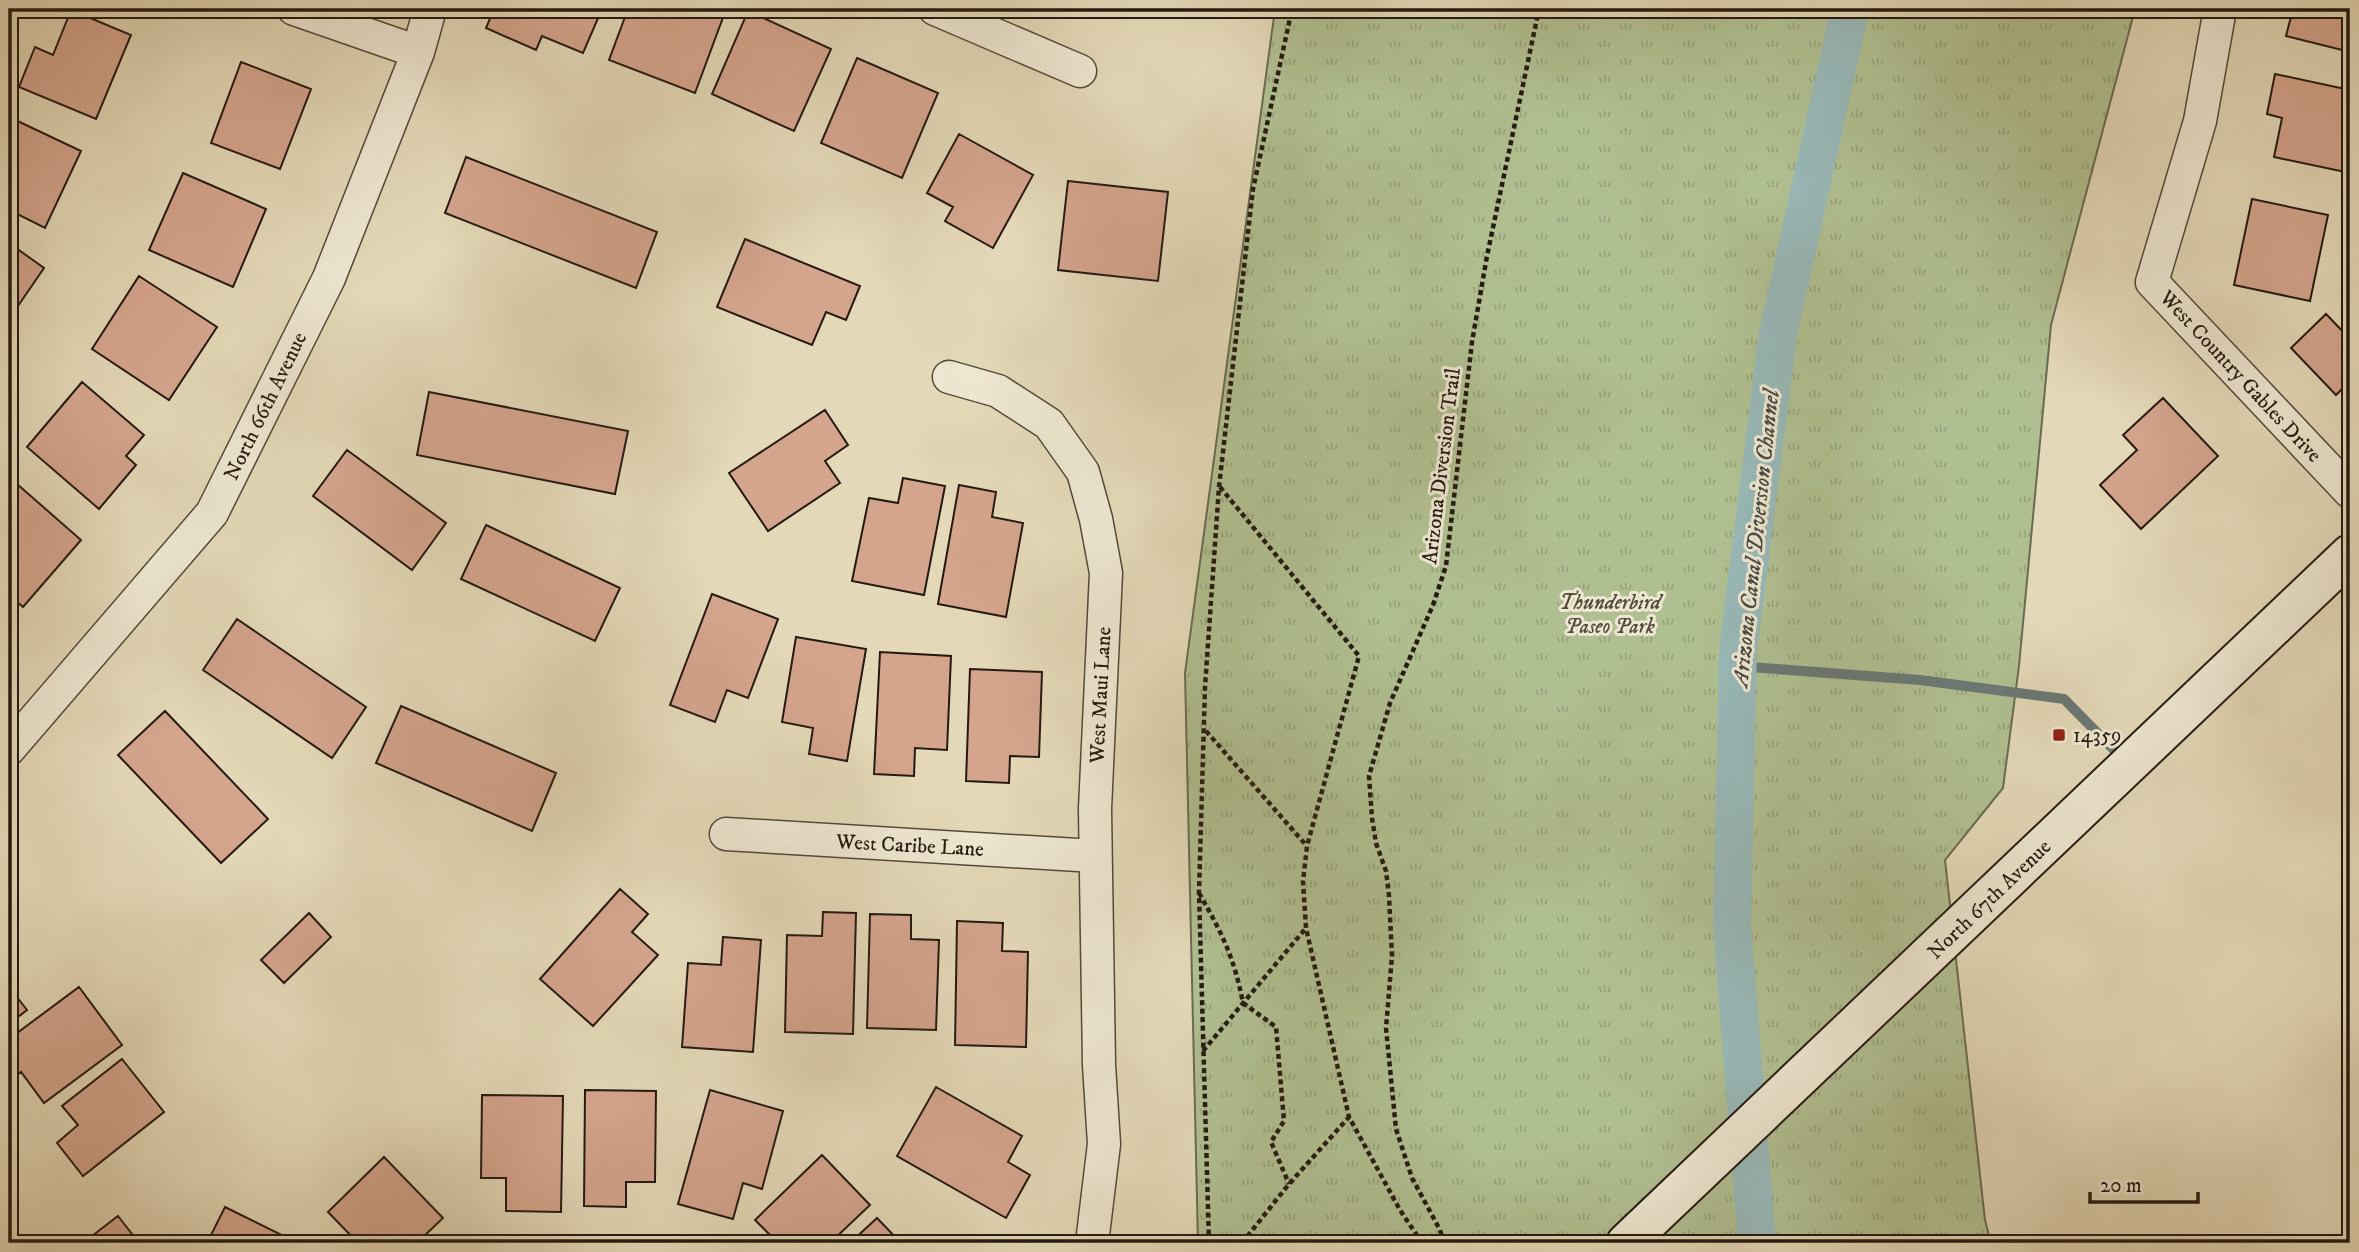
<svg xmlns="http://www.w3.org/2000/svg" width="2359" height="1252" font-family="'IM FELL DW Pica',serif">
	<style>
		.grass { fill: url(#grass-tufts); stroke: #6a6c51; stroke-width: 2 }
		.lines { fill: none; stroke-linecap: round; stroke-linejoin: round }
		.stream { stroke: #6a7975; stroke-width: 10 }
		.canal { stroke: #98b8b7; stroke-width: 38 }
		.building { fill: #d4a48d; stroke: #251a11; stroke-width: 2 }
		.minor-casing { stroke: #544a3a; stroke-width: 35 }
		.secondary-casing { stroke: #251a11; stroke-width: 42 }
		.path { stroke: #251a11; stroke-width: 4.5; stroke-dasharray: 5 3.5; stroke-linecap: butt }
		.minor { stroke: #ede6d0; stroke-width: 32 }
		.secondary { stroke: #ede6d0; stroke-width: 38 }
		.poi-dot { fill: #8f2418; stroke: #ede6d0; stroke-width: 2.5 }
		.labels { text-anchor: middle; stroke-width: 6; stroke-linejoin: round; paint-order: stroke }
		.street-label { font-size: 21px; fill: #251a11; stroke: #ede6d0 }
		.park-label { font-size: 21px; font-style: italic; fill: #4f4c37; stroke: #ede6d0 }
		.poi-label { font-size: 21px; fill: #251a11; stroke: #ede6d0; text-anchor: start }
		.water-label { font-size: 23px; font-style: italic; fill: #484943; stroke: #ede6d0 }
	</style>
	<defs>
		<pattern id="grass-tufts" width="24" height="20" patternUnits="userSpaceOnUse" patternTransform="scale(1.75)"><rect width="24" height="20" fill="#b0bf91"/><path d="M3 7l-1-3M5 7V3M7 7l1-3M15 17l-1-3M17 17v-4M19 17l1-3" fill="none" stroke="#97a47c"/></pattern>
	</defs>
	<rect width="100%" height="100%" fill="#e3d8b7"/>
	<filter id="stains"><feTurbulence type="fractalNoise" baseFrequency=".00286" numOctaves="4"/><feColorMatrix values="0 0 0 0 .2 0 0 0 0 .09 0 0 0 0 .02 0 0 0 .5 -.17"/></filter>
	<radialGradient id="worn" r=".72"><stop offset=".6" stop-color="#630" stop-opacity="0"/><stop offset="1" stop-color="#630" stop-opacity=".3"/></radialGradient>
	<path class="grass" d="M1275 9H2135L2051 325 2019 666 2003 788 1945 860 1985 1220 1991 1243H1198L1185 673Z"/>
	<g class="lines">
		<path class="stream" d="M1737 666 1920 680 2064 699 2124 760"/>
		<path class="canal" d="M1757 1243 1732 926 1738 651 1778 334 1850 9"/>
	</g>
	<path class="building" d="M494 9H602L583 53 542 36 536 50 486 28Z
		M628 9H716L725 12 695 93 609 60Z
		M2293 9H2350V52L2286 36Z
		M71 10 131 35 96 119 19 87 35 47 53 55Z
		M748 11 831 49 794 131 712 94Z
		M857 58 938 93 902 178 821 143Z
		M241 62 311 89 280 169 211 143Z
		M2275 74 2350 90V173L2274 157 2282 118 2267 114Z
		M9 117 81 151 45 228 9 210Z
		M959 134 1033 175 993 248 945 221 953 207 927 193Z
		M466 157 657 232 636 288 445 213Z
		M183 173 266 209 233 287 149 250Z
		M1068 181 1168 192 1158 281 1058 270Z
		M2252 199 2328 215 2310 301 2234 285Z
		M745 239 860 286 846 320 826 312 812 345 717 307Z
		M9 243 44 268 9 319Z
		M139 276 217 327 169 400 92 349Z
		M2326 314 2350 339V381L2336 395 2291 348Z
		M82 382 144 435 126 456 136 465 99 509 27 447Z
		M429 392 628 431 615 494 417 455Z
		M2163 398 2218 456 2141 529 2100 485 2137 450 2123 435Z
		M825 410 848 445 825 461 840 483 768 531 729 473Z
		M347 450 446 523 412 570 313 496Z
		M9 477 81 540 23 607 9 595Z
		M903 478 945 486 924 595 852 581 869 498 898 503Z
		M959 485 996 492 992 517 1023 523 1006 617 938 604Z
		M486 525 620 588 595 641 461 579Z
		M712 594 778 619 748 698 727 690 715 722 670 705Z
		M237 619 366 707 332 758 203 670Z
		M796 637 866 649 847 761 809 754 813 728 782 722Z
		M880 652 951 656 947 750 915 748 914 776 874 774Z
		M970 669 1042 672 1039 757 1010 756 1009 783 966 781Z
		M401 706 556 773 532 831 376 763Z
		M165 711 268 819 221 863 118 755Z
		M620 889 648 914 632 932 658 955 593 1026 540 979Z
		M823 912 856 913 853 1034 785 1032 787 935 822 936Z
		M309 913 331 937 284 983 261 960Z
		M870 914 911 915V939L939 940 936 1030 867 1028Z
		M957 921 1003 923 1002 951 1028 952 1026 1047 955 1045Z
		M723 937 761 940 753 1052 682 1047 688 963 721 965Z
		M9 987 27 1010 9 1024Z
		M79 987 122 1045 44 1103 21 1072 9 1081V1039Z
		M122 1059 164 1112 83 1176 57 1143 78 1125 62 1106Z
		M936 1087 1022 1136 1008 1162 1030 1175 1006 1218 897 1156Z
		M585 1090 656 1091 655 1182H626V1207L584 1206Z
		M710 1090 783 1111 762 1189 743 1183 733 1219 678 1204Z
		M482 1095 563 1096 561 1212 506 1211V1178H481Z
		M822 1155 870 1205 830 1243H774L776 1241 755 1220Z
		M384 1157 443 1218 421 1239 425 1243H358L328 1212Z
		M225 1207 290 1239 287 1243H207Z
		M118 1216 139 1243H83Z
		M877 1218 901 1243H850Z"/>
	<g class="lines">
		<g class="minor-casing">
			<path id="minor" d="M294 9 418 52
				M935 9 1080 71
				M2220 9 2200 121 2152 282 2350 492
				M949 377 998 391 1049 424 1083 472 1096 519 1106 573 1095 809 1099 1065 1104 1144 1092 1243
				M9 749 212 513 329 278 418 52 430 9
				M726 834 1095 856"/>
		</g>
		<g class="secondary-casing">
			<path id="secondary" d="M1626 1243 2350 554"/>
		</g>
		<path class="path" d="M1220 487 1359 656 1307 846 1303 882 1306 928 1349 1117 1400 1210 1422 1243
			M1206 731 1306 845
			M1199 893C1222 933 1234 957 1243 1003L1276 1027 1284 1121 1271 1142 1289 1184
			M1203 1051 1306 928
			M1209 1243 1199 893 1205 687 1219 487 1253 189 1292 9
			M1242 1243 1289 1184 1349 1117
			M1444 1243 1440 1230 1412 1178 1396 1129 1386 1028 1392 956 1389 896 1386 871 1376 843 1372 818 1369 776 1390 703 1433 605 1446 566 1472 342 1487 256 1539 9"/>
		<use href="#minor" class="minor"/>
		<use href="#secondary" class="secondary"/>
	</g>
	<rect class="poi-dot" x="2052" y="728" width="14" height="14" rx="3.5"/>
	<g class="labels">
		<g class="street-label">
			<text transform="translate(2241 376) rotate(47)" y="7">West Country Gables Drive</text>
			<text transform="translate(265 406) rotate(-64)" y="7">North 66th Avenue</text>
			<text transform="translate(1441 466) rotate(-83)" y="7">Arizona Diversion Trail</text>
			<text transform="translate(1100 695) rotate(-87)" y="7">West Maui Lane</text>
			<text transform="translate(910 845) rotate(3)" y="7">West Caribe Lane</text>
			<text transform="translate(1989 899) rotate(-44)" y="7">North 67th Avenue</text>
		</g>
		<g class="park-label">
			<text x="1610" y="609">Thunderbird<tspan x="1610" dy="24">Paseo Park</tspan></text>
		</g>
		<g class="poi-label">
			<text x="2073" y="742">14359</text>
		</g>
		<g class="water-label">
			<text transform="translate(1755 538) rotate(-84)" y="8">Arizona Canal Diversion Channel</text>
		</g>
	</g>
	<rect width="2359" height="1252" fill="none" stroke="#e3d8b7" stroke-width="35"/>
	<rect x="10" y="10" width="2338" height="1231" fill="none" stroke="#251a11" stroke-width="3.5"/>
	<rect x="18" y="18" width="2324" height="1217" fill="none" stroke="#251a11" stroke-width="2"/>
	<path d="M2090 1192v10h108v-10" fill="none" stroke="#251a11" stroke-width="3.5"/>
	<text x="2100" y="1192" font-size="21" fill="#251a11" stroke="#ede6d0" stroke-width="5" paint-order="stroke">20 m</text>
	<rect width="100%" height="100%" filter="url(#stains)"/>
	<rect width="100%" height="100%" fill="url(#worn)"/>
</svg>
